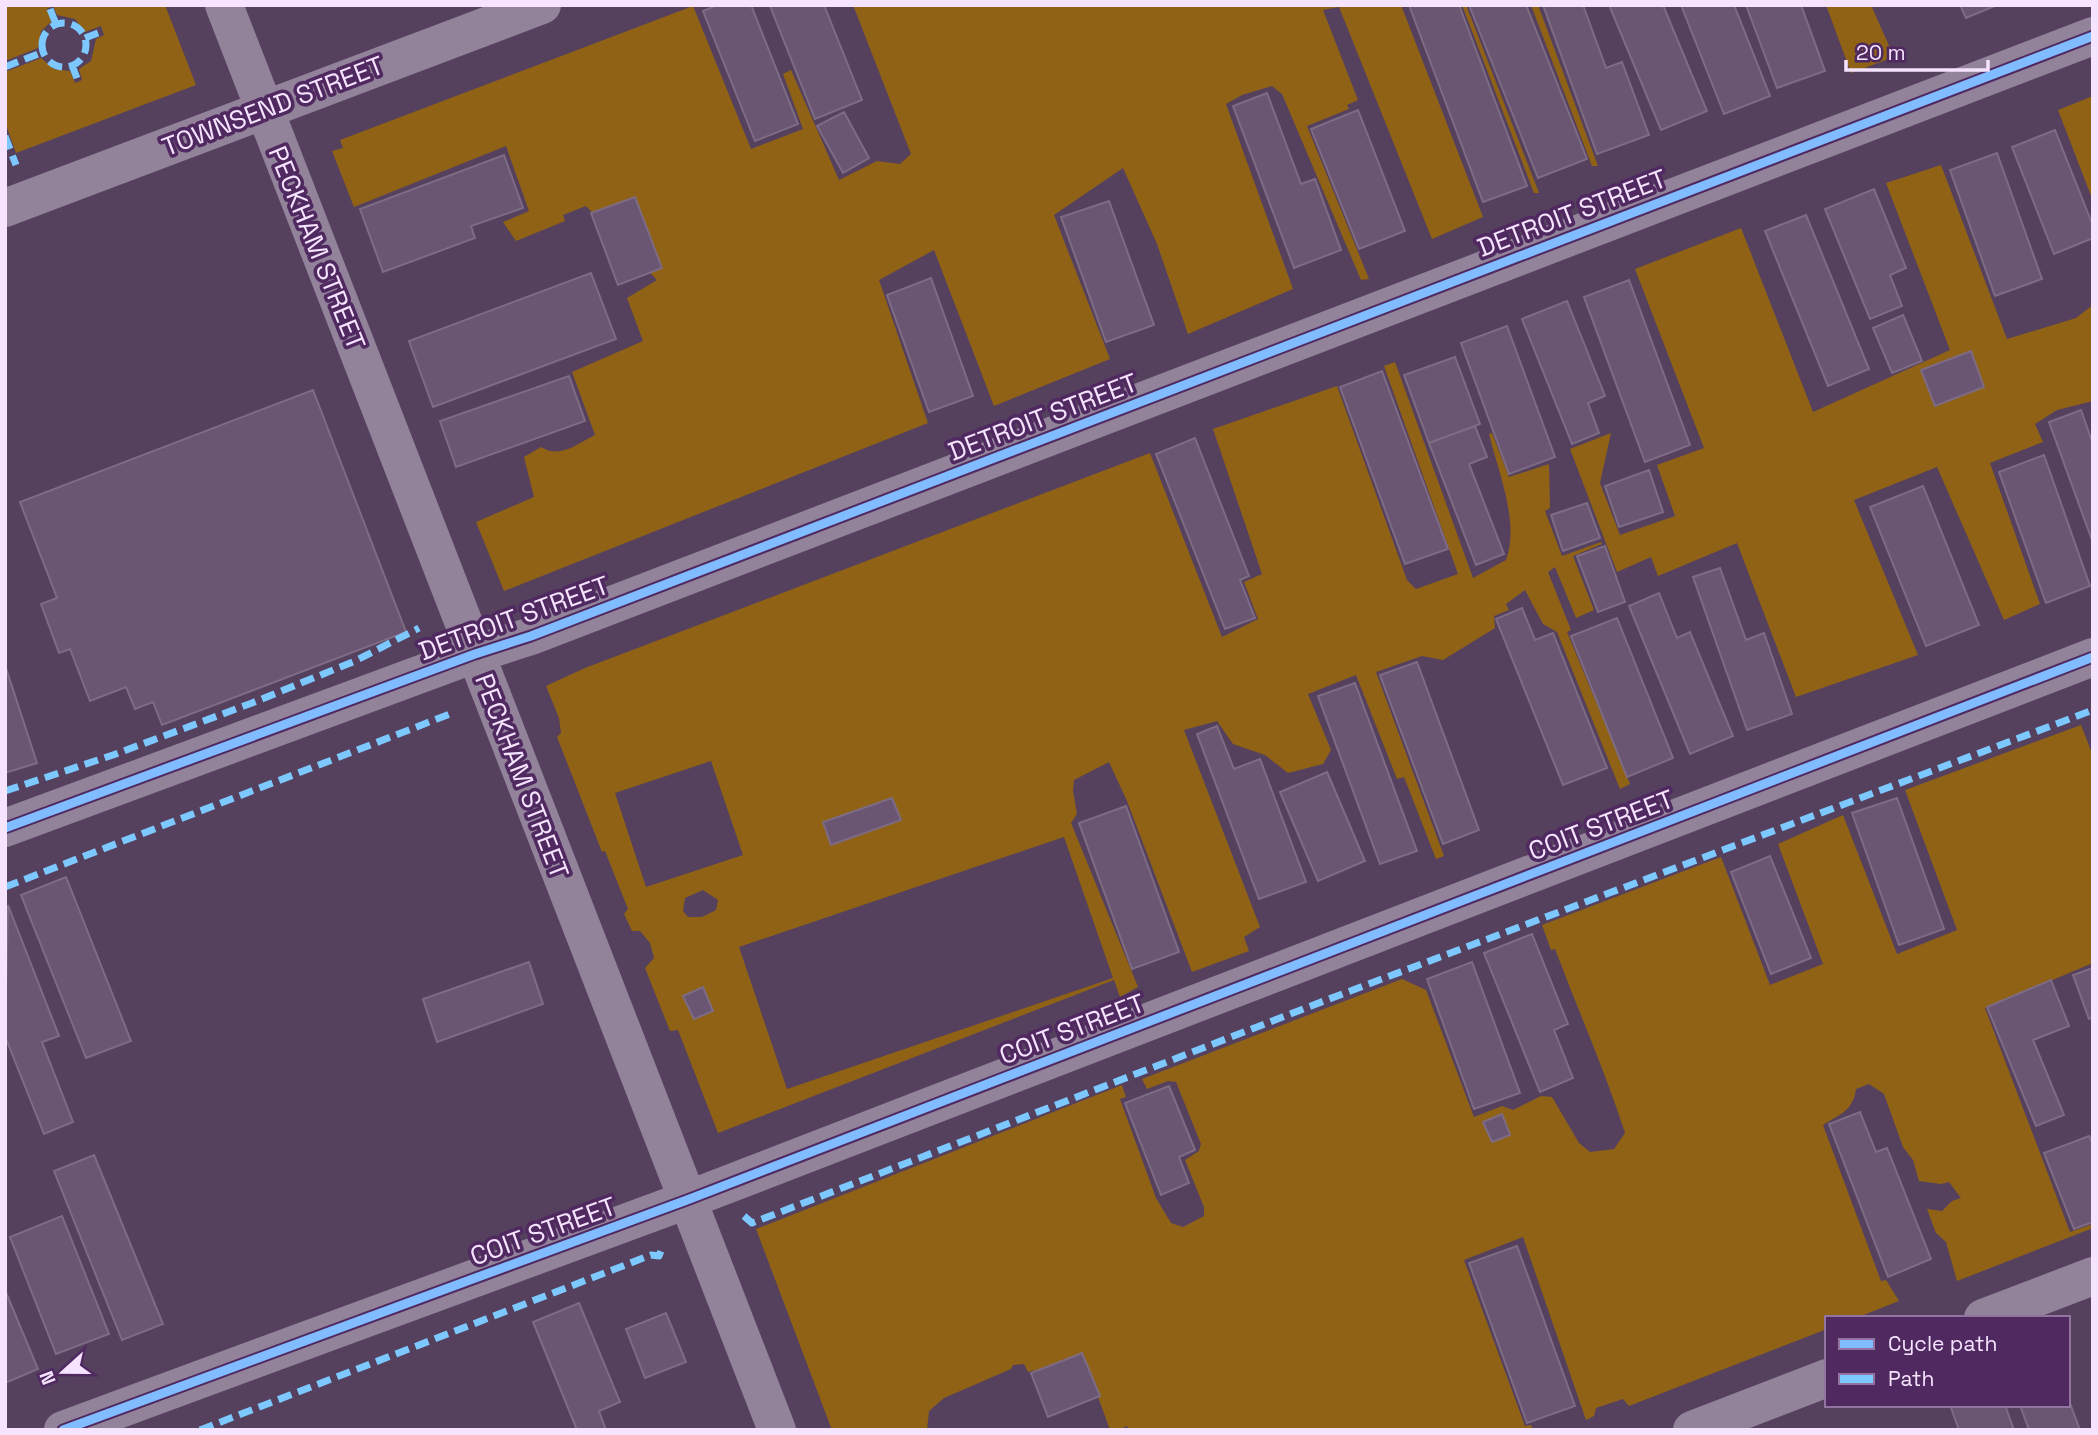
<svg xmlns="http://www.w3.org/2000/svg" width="2098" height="1435" font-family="'Space Grotesk',sans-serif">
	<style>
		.green { fill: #906216; fill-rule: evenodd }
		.building { fill: #6a5573; stroke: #7d6c84; stroke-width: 2 }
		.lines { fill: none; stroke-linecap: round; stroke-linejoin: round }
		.minor { stroke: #92829a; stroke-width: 38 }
		.quiet { stroke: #7dc8fe; stroke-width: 7; stroke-dasharray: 14 7; stroke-linecap: butt }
		.cycleway-casing { stroke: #4f2960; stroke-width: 13 }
		.cycleway { stroke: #80bcff; stroke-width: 9 }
		.labels { text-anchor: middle; stroke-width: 7; stroke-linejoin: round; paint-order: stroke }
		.street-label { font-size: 26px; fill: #f6e4ff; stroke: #4f2960 }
	</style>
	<rect width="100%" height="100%" fill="#55415e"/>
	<path class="green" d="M5 5H165L196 85 16 153 5 122V72L41 58 54 69 70 71 75 83 82 80 79 69 91 61 96 39 104 35 101 26 85 32 75 19 57 15 53 6 47 9 52 21 41 31 38 48 5 61Z
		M853 5H1401L1483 217 1432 239 1339 7 1323 10 1358 100 1347 105 1349 109 1307 126 1369 279 1361 280 1282 94 1272 86 1242 95 1226 104 1293 289 1188 334 1157 244 1123 168 1054 215 1110 359 994 406 934 250 879 280 928 423 504 591 476 522 534 497 524 457 541 447C560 459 577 444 595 435L572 372 643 341 627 298 657 280 586 206 563 215 565 221 516 241 503 222 529 211 506 146 354 207 332 151 343 148 340 140 693 6 751 149 803 129 783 74 791 70 839 180 877 161 900 164 911 154Z
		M1462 5H1466L1539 193H1534Z
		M1531 5H1538L1598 166H1592Z
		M1826 5H1871L1894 57 1851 73Z
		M2093 96V201L2058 110Z
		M1941 165 2007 339 2076 318 2093 305V401L2057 410 2035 424 2043 442 1990 463 2040 604 2004 620 1937 467 1854 500 1918 655 1796 697 1737 543 1658 576 1651 557 1617 572 1570 449 1611 433 1600 483 1620 535 1675 516 1657 465 1704 448 1635 269 1741 228 1813 412 1950 350 1886 183Z
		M1395 362 1473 578 1506 560C1520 523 1498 471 1489 434L1492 433 1509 477 1549 464 1550 508 1545 511 1562 556 1601 542 1602 544 1573 556 1594 610 1576 618 1555 567 1548 572 1571 630 1567 632 1630 784 1620 789 1557 632 1543 624 1525 590 1506 604 1509 610 1494 616 1495 628 1443 660 1422 656 1376 672 1444 856 1436 859 1404 777 1397 779 1356 675 1308 694 1331 750 1323 764 1288 773 1265 755 1233 744 1217 721 1184 730 1260 927 1244 937 1249 951 1192 972 1127 801 1109 762 1074 780 1073 791 1077 814 1071 823 1138 987 1120 997 1114 980 718 1133 678 1030 670 1031 645 968 654 958 650 943 640 931H632L624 914 628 909 605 851 602 852 557 737 561 733 559 718 546 686 585 668 1150 453 1222 637 1258 619 1244 582 1262 574 1213 429 1337 386 1407 580 1416 589 1458 574 1384 366ZM711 761 743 855 646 887 615 793ZM1064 837 1113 978 787 1089 739 947ZM703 890 718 900 716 910 702 917H688L683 911 685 898Z
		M2081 725 2093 756V963L1985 1008 2070 1232 2093 1224V1228L1957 1281 1946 1242 1936 1233 1927 1209 1942 1211 1952 1201 1961 1198 1949 1182 1941 1184 1919 1181 1913 1160 1903 1147 1884 1094 1869 1084 1856 1089C1853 1111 1840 1114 1823 1125L1881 1281 1886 1280 1899 1301 1856 1318H1827V1329L1629 1406 1623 1399 1596 1408 1594 1416 1586 1420 1523 1237 1464 1260 1525 1426 1531 1425 1533 1430H1132L1126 1426 1121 1430H1110L1084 1358 1028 1372 1024 1364 1013 1365 1011 1369 944 1398 929 1411 927 1430H832L756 1229 1122 1085 1126 1097 1120 1099 1156 1198 1171 1223 1183 1227 1204 1216V1207L1185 1160 1199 1151 1201 1144 1176 1082 1168 1081 1147 1089 1142 1079 1402 979 1426 990 1474 1117 1502 1106 1513 1110 1541 1096 1552 1097 1579 1143 1590 1152 1614 1149 1625 1133C1605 1071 1578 1010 1555 949L1551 950 1542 925 1721 857 1770 985 1823 964 1778 844 1843 815 1897 954 1957 930 1905 790Z"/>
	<path class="building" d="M717 5H751L798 124 755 141 703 11Z
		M824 5 862 100 815 119 770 6Z
		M1409 5H1459L1527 186 1483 202Z
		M1469 5H1526L1587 159 1538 178Z
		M1543 5H1583L1606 68 1622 62 1649 135 1597 154Z
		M1609 5H1663L1707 111 1661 130Z
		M1681 5H1734L1770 96 1724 114Z
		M1746 5H1801L1825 71 1777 88Z
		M1960 5H1997L1966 18Z
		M1267 93 1301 184 1315 179 1341 250 1294 268 1233 106Z
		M1358 110 1405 231 1359 249 1311 129Z
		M844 112 869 158 843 173 817 126Z
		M2055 130 2093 226V238L2054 254 2012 147Z
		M1997 153 2042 279 1995 296 1950 170Z
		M504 155 523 208 471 226 475 238 383 272 360 209Z
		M1874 189 1906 268 1890 275 1902 306 1870 319 1825 209Z
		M635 197 662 268 618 285 591 213Z
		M1109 201 1154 325 1106 342 1061 217Z
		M1806 215 1869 369 1828 386 1765 231Z
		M591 273 616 339 433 407 409 341Z
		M931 278 973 396 929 412 887 295Z
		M1629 280 1690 445 1645 462 1584 297Z
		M1567 301 1605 396 1588 403 1599 433 1572 444 1522 319Z
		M1903 315 1922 361 1892 373 1873 328Z
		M1507 326 1555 457 1509 474 1461 343Z
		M1971 351 1984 387 1935 406 1921 370Z
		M1455 357 1480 424 1429 443 1404 375Z
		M1382 371 1448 549 1405 564 1340 387Z
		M569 376 585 421 456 467 440 421Z
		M313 390 406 632 162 725 153 702 135 709 126 687 90 701 70 649 59 653 41 604 57 598 20 502Z
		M2081 410 2093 444V543L2049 422Z
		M1475 426 1487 457 1469 464 1504 554 1476 565 1429 443Z
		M1195 438 1249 576 1240 580 1255 618 1225 629 1156 454Z
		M2044 455 2090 586 2046 603 1999 472Z
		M1649 470 1663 512 1619 527 1605 486Z
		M1923 486 1979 625 1926 646 1870 507Z
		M1587 503 1600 538 1563 551 1551 515Z
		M1605 546 1625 602 1598 612 1577 556Z
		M1720 568 1746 640 1764 633 1792 714 1747 730 1693 577Z
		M1659 593 1677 638 1690 632 1733 736 1690 754 1629 606Z
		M1522 608 1535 640 1553 633 1607 768 1563 785 1496 619Z
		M1617 618 1673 758 1627 777 1571 636Z
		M1417 662 1479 830 1443 844 1380 675Z
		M5 665 37 763 5 773Z
		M1355 683 1417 851 1380 864 1318 696Z
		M1217 726 1234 769 1260 759 1306 882 1259 899 1197 734Z
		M1327 772 1365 861 1318 881 1280 792Z
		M892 798 901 820 831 845 823 822Z
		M1897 798 1944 929 1899 945 1852 813Z
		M1126 806 1179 952 1132 969 1079 823Z
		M1770 856 1811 958 1771 974 1731 872Z
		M66 877 131 1041 86 1058 21 895Z
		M8 905 59 1036 42 1042 73 1122 44 1134 5 1036Z
		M1532 934 1568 1024 1554 1030 1573 1078 1540 1092 1484 953Z
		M529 962 543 1004 437 1042 423 999Z
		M1472 962 1520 1093 1474 1109 1427 979Z
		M2093 968V1017L2089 1019 2073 975Z
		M2051 980 2069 1026 2033 1040 2064 1115 2036 1126 1987 1007Z
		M703 987 713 1011 694 1019 683 996Z
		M1169 1086 1195 1150 1179 1157 1189 1183 1161 1195 1125 1103Z
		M1860 1112 1876 1152 1887 1148 1931 1259 1888 1277 1829 1124Z
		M1502 1114 1510 1135 1492 1142 1483 1122Z
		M2089 1136 2093 1144V1222L2074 1229 2044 1153Z
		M94 1155 163 1324 122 1340 54 1171Z
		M62 1216 109 1334 56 1354 10 1237Z
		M1517 1246 1575 1406 1527 1423 1469 1263Z
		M5 1290 38 1369 5 1383Z
		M579 1303 620 1402 599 1411 606 1430H577L533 1322Z
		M666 1313 686 1362 645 1378 626 1329Z
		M1082 1353 1100 1396 1048 1417 1031 1373Z
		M2068 1398 2080 1430H2029L2020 1405H2068Z
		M1950 1405H2005L2014 1430H1959Z"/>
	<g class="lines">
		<path class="minor" d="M224 5 777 1430
			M5 208 542 5
			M5 828 475 654 531 636 2093 36
			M1983 1318 2093 1276
			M63 1430 687 1200 2093 657
			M1692 1430 1827 1378"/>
		<path class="quiet" d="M50 9 56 24
			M42 45a22 22 0 1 1 44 0a22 22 0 1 1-44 0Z
			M85 38 101 32
			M72 65 78 81
			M5 67 43 52
			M5 136 16 165
			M5 791 113 755 252 703 355 661 419 628
			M5 887 455 712
			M744 1216 752 1223 1329 999 2093 710
			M200 1430 651 1255 659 1256 662 1248"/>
		<g class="cycleway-casing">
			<path id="cycleway" d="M5 828 475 654 531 636 2093 36
				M63 1430 687 1200 2093 657"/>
		</g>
		<use href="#cycleway" class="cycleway"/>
	</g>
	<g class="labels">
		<g class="street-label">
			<text transform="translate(273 106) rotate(-21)" y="9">TOWNSEND STREET</text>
			<text transform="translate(1572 213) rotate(-21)" y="9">DETROIT STREET</text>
			<text transform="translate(317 248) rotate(68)" y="9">PECKHAM STREET</text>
			<text transform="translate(1043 417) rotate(-21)" y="9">DETROIT STREET</text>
			<text transform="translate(514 618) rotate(-20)" y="9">DETROIT STREET</text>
			<text transform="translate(522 776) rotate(69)" y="9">PECKHAM STREET</text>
			<text transform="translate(1601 825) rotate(-21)" y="9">COIT STREET</text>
			<text transform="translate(1072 1029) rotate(-21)" y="9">COIT STREET</text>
			<text transform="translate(543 1231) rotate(-20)" y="9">COIT STREET</text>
		</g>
	</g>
	<rect width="2098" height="1435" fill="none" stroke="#f6e4ff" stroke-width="14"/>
	<rect x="1825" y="1316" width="245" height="91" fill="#4f2960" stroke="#9274a0" stroke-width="2"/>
	<rect x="1839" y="1339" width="35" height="10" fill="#80bcff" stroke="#9274a0" stroke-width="2"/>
	<text x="1888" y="1351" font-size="21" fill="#f6e4ff">Cycle path</text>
	<rect x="1839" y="1374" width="35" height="10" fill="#7dc8fe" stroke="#9274a0" stroke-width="2"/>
	<text x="1888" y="1386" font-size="21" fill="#f6e4ff">Path</text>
	<g transform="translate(63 1372) rotate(249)" stroke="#4f2960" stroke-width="5" paint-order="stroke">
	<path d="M0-5L12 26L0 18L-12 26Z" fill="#f6e4ff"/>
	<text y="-10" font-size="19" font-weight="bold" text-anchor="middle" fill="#f6e4ff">N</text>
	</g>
	<path d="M1846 60v10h142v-10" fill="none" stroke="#f6e4ff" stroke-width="3.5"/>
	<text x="1856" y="60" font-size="21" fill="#f6e4ff" stroke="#4f2960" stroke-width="5" paint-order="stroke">20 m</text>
</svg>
